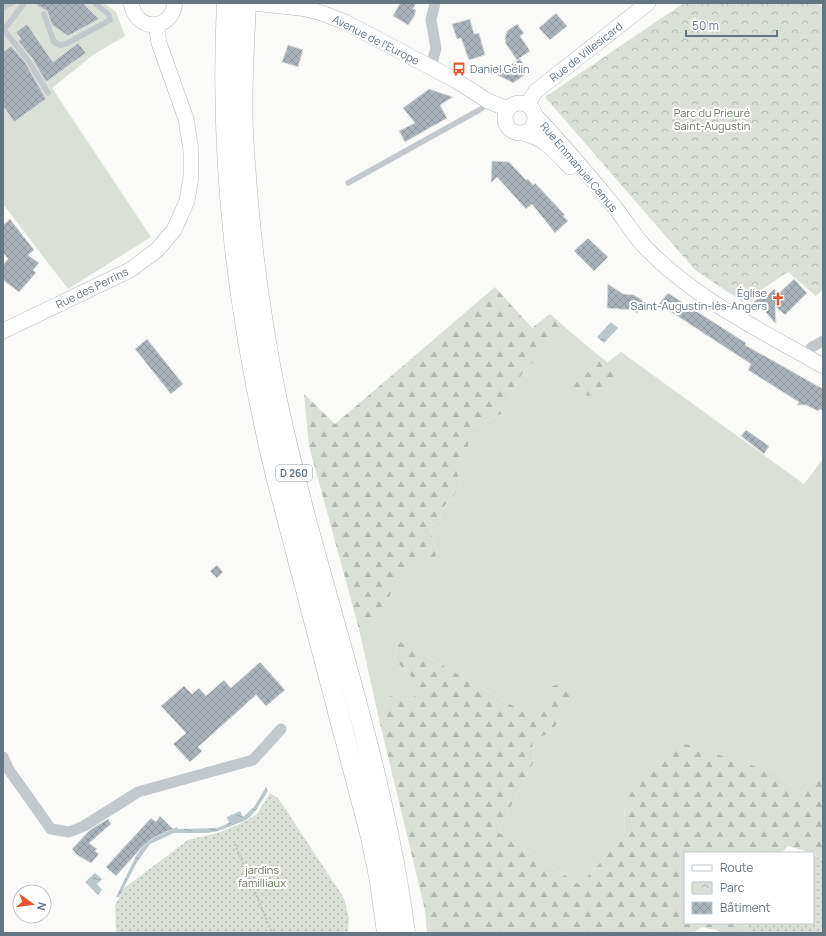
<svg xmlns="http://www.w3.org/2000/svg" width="826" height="936" font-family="Manrope,sans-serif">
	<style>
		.grass { fill: #dadfd7 }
		.forest { fill: url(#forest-firs) }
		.park { fill: url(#park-crowns) }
		.garden { fill: url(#garden-dots) }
		.water { fill: url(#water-ripples) }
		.building { fill: url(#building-cross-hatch); stroke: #dcdcda }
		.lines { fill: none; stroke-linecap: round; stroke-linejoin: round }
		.secondary-casing { stroke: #b3babf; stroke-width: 16 }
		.highway-casing { stroke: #b4b9bd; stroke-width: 21 }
		.path { stroke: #bbbfc2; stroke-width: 2; stroke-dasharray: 2 2; stroke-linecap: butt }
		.lane { stroke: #c3c8cc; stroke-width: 5.5 }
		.street { stroke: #c3c8cc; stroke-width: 11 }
		.secondary { stroke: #fff; stroke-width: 15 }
		.highway { stroke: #fff; stroke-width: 20 }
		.labels { text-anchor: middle; stroke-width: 4; stroke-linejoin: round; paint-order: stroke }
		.shield { fill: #fff; stroke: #939fa8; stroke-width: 1 }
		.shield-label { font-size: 10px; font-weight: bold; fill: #657683 }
		.street-label { font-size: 11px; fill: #657683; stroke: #fff }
		.poi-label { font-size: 11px; fill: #657683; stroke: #fff; text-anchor: start }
		.park-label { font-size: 11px; fill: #687a64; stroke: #fff }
	</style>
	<defs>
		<pattern id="forest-firs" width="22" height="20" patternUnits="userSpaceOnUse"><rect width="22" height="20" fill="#dadfd7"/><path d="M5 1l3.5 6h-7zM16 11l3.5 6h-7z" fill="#b4b9b4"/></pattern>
		<pattern id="park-crowns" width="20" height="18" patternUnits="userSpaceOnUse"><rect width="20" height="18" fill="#dadfd7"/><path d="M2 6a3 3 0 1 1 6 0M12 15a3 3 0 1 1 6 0" fill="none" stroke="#b4b9b4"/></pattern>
		<pattern id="garden-dots" width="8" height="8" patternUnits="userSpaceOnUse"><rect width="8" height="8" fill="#dadfd7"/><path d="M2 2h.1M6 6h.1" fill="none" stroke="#b4b9b4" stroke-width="1.8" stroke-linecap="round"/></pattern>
		<pattern id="water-ripples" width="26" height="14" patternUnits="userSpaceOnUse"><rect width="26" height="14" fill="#bbc7cb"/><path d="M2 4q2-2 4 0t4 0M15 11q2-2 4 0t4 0" fill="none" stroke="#9ca6aa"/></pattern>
		<pattern id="building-cross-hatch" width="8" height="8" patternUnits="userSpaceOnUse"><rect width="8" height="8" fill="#aab3b9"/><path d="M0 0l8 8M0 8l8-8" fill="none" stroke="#8e969c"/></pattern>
	</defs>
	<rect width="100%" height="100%" fill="#fafaf8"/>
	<path class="grass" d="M3 3H104L116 12 125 36 93 55 52 88 151 237 68 289 3 204Z
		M566 328 599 356 597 366 580 378 569 391 621 352 804 484 823 459V775L801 793 782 778 779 771 760 768 624 802 625 835 580 885 498 832 534 761 532 740 550 733 580 692 546 709 534 718 398 640 394 659 420 686 412 700 390 696 379 719 359 629 371 624 407 569 438 555 432 538 431 526 440 520 444 506 454 496 460 482 454 463 468 454V429L503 413 522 374Z"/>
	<path class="forest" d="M495 287 532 328 550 314 566 328 522 374 503 413 468 429V454L454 463 460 482 454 496 444 506 440 520 431 526 432 538 438 555 407 569 371 624 359 629 309 446 304 394 335 424Z
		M599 356 616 368 608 390 589 396 569 390 580 378 597 366Z
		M398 640 534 718 546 709 551 687 568 680 580 692 550 733 532 740 534 761 498 832 580 885 625 835 624 802 673 740 760 768 779 771 782 778 801 793 823 775V861L813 853 788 846 781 853H685V923H744L751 931 750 933H720L716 930 702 927 693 933H427L425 910 379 719 390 696 412 700 420 686 394 659Z"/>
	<path class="park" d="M684 3H820L823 8V289L816 296 788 272 743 302 695 270 545 97Z"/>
	<path class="garden" d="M270 793 278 798 344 898 349 919 348 933H116L115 906 123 889 188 840 221 832 244 822 257 814Z
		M813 854 823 861V933H750L751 931 744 923H813Z"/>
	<path class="water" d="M611 322 618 328 604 343 597 337Z
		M266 787 268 791 256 810 250 817 244 821 218 831 207 833H174L150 844 137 862 119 897H116L136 856 143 846 155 837 177 827 178 829 217 828 229 823 227 817 240 811 243 817 254 807Z
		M95 873 102 879 97 884 102 890 98 895 85 882Z"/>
	<path class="building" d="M34 3H83L99 19 68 36 52 25 47 11Z
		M400 3H416L413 9 416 10 414 17 408 25 393 16Z
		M556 13 567 26 550 40 539 28Z
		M470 19 474 34 479 33 485 55 469 60 461 38 457 39 452 24Z
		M27 24 53 62 78 43 86 53 46 82 32 58 18 41 21 39 16 32Z
		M517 24 524 33 520 36 530 51 517 60 506 44 505 38 507 31Z
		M288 45 303 50 298 67 282 62Z
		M11 46 25 62 46 99 14 122 3 106V52Z
		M520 59 529 72 513 83 496 74Z
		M429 89 453 97 440 105 447 118 405 142 399 131 415 123 403 108Z
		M492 161 509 162 526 180 528 179 533 185 535 183 565 215 563 216 568 221 555 233 532 204 526 209 497 177 491 183Z
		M10 219 34 250 28 255 39 263 33 270 36 273 19 292 3 280V265L8 259 3 253V225Z
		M588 238 608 257 594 271 574 251Z
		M794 279 807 293 785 315 775 306 776 324 762 308 759 309 753 303 765 292 768 295 774 289 778 294Z
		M608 284 623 294 634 295 645 302 637 313 632 310 607 308Z
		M668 293 746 343 745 345 823 389V411L820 409 818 411 806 405H797L799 402 748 370 751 364 659 304Z
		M147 339 183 384 171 394 135 349Z
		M746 430 769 446 764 454 741 436Z
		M217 565 223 572 217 578 210 571Z
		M260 662 285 690 266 706 256 695 198 747 202 751 190 762 173 744 186 733 161 706 184 686 192 694 199 688 206 696 224 680 231 688Z
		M160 816 173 829 155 837 143 846 116 876 106 867 151 818 156 822Z
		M108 819 111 824 89 843 97 849 95 851 99 854 91 863 77 855 72 849 90 830Z"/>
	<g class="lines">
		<g class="secondary-casing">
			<path id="secondary" d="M131 3C136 32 171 32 175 3
				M251 3 300 8 319 12 345 22 455 80 488 101 508 109
				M505 118a15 15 0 1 1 30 0a15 15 0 1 1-30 0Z
				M527 104 536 91 648 3
				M535 115C562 144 588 174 613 205 624 218 632 233 644 246 693 298 762 331 823 366
				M522 133C543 137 555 151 570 167
				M3 331 130 270 157 250 174 230 187 201 191 177V150L186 119 159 43 156 25"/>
		</g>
		<g class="highway-casing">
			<path id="highway" d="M227 3C219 165 238 319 276 476L371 837 380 881 387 933
				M246 3C244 46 241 89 243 132 248 223 259 316 278 405 316 582 382 753 405 933"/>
		</g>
		<path class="path" d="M35 3 40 7
			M235 844 272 933"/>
		<path class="lane" d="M3 7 12 3
			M44 14 54 42 60 45 66 44 110 20 109 15 95 3
			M3 27 7 26 24 3
			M3 29 28 60 48 93
			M348 183 481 109 488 101"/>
		<path class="street" d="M431 67 436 48 431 20 435 3
			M805 355 812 347 823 341
			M3 757 9 770 51 829 69 832 84 826 138 792 253 760 281 729"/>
		<use href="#secondary" class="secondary"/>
		<use href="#highway" class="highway"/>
	</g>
	<defs>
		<g id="bus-bare" transform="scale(1.08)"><path d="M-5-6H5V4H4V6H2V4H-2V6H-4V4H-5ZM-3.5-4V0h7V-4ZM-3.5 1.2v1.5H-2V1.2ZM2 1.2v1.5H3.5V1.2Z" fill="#e4572e" stroke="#fff" stroke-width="2.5" paint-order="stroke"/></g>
		<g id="church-bare" transform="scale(1.08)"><path d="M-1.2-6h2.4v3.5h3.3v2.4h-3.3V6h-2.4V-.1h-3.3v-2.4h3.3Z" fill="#e4572e" stroke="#fff" stroke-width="2.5" paint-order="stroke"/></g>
	</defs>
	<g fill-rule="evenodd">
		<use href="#bus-bare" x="459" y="69"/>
		<use href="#church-bare" x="778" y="299"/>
	</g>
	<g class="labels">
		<rect class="shield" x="276" y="465" width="36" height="16" rx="3"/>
		<g class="shield-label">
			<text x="294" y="477">D 260</text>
		</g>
		<g class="street-label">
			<text transform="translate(376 40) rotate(27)" y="4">Avenue de l'Europe</text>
			<text transform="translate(586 52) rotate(-38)" y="4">Rue de Villesicard</text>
			<text transform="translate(579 167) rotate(50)" y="4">Rue Emmanuel Camus</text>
			<text transform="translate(92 288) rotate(-26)" y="4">Rue des Perrins</text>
		</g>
		<g class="poi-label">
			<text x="470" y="73">Daniel Gélin</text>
			<text x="767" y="297" text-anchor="end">Église<tspan x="767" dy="13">Saint-Augustin-lès-Angers</tspan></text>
		</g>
		<g class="park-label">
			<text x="712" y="117">Parc du Prieuré<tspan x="712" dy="13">Saint-Augustin</tspan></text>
			<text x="262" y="874">jardins<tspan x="262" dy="13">familliaux</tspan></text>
		</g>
	</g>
	<rect width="826" height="936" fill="none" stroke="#657683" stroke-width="8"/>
	<rect x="684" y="852" width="130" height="72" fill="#ffffff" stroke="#c1c8cd"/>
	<rect x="692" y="865" width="20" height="6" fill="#ffffff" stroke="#c1c8cd"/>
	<text x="720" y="872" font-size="12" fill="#657683">Route</text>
	<rect x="692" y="882" width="20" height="12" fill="url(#park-crowns)" stroke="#c1c8cd"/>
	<text x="720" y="892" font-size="12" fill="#657683">Parc</text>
	<rect x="692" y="902" width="20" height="12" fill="url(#building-cross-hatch)" stroke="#c1c8cd"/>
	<text x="720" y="912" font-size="12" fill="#657683">Bâtiment</text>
	<g transform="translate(32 904) rotate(104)"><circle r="19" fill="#ffffff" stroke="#c1c8cd"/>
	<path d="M0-3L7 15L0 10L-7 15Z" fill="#e4572e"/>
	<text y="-6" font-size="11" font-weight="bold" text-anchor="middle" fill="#657683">N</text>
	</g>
	<path d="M686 30v6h91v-6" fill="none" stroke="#657683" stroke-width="2"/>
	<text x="692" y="30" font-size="12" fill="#657683" stroke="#ffffff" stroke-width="3" paint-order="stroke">50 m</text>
</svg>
